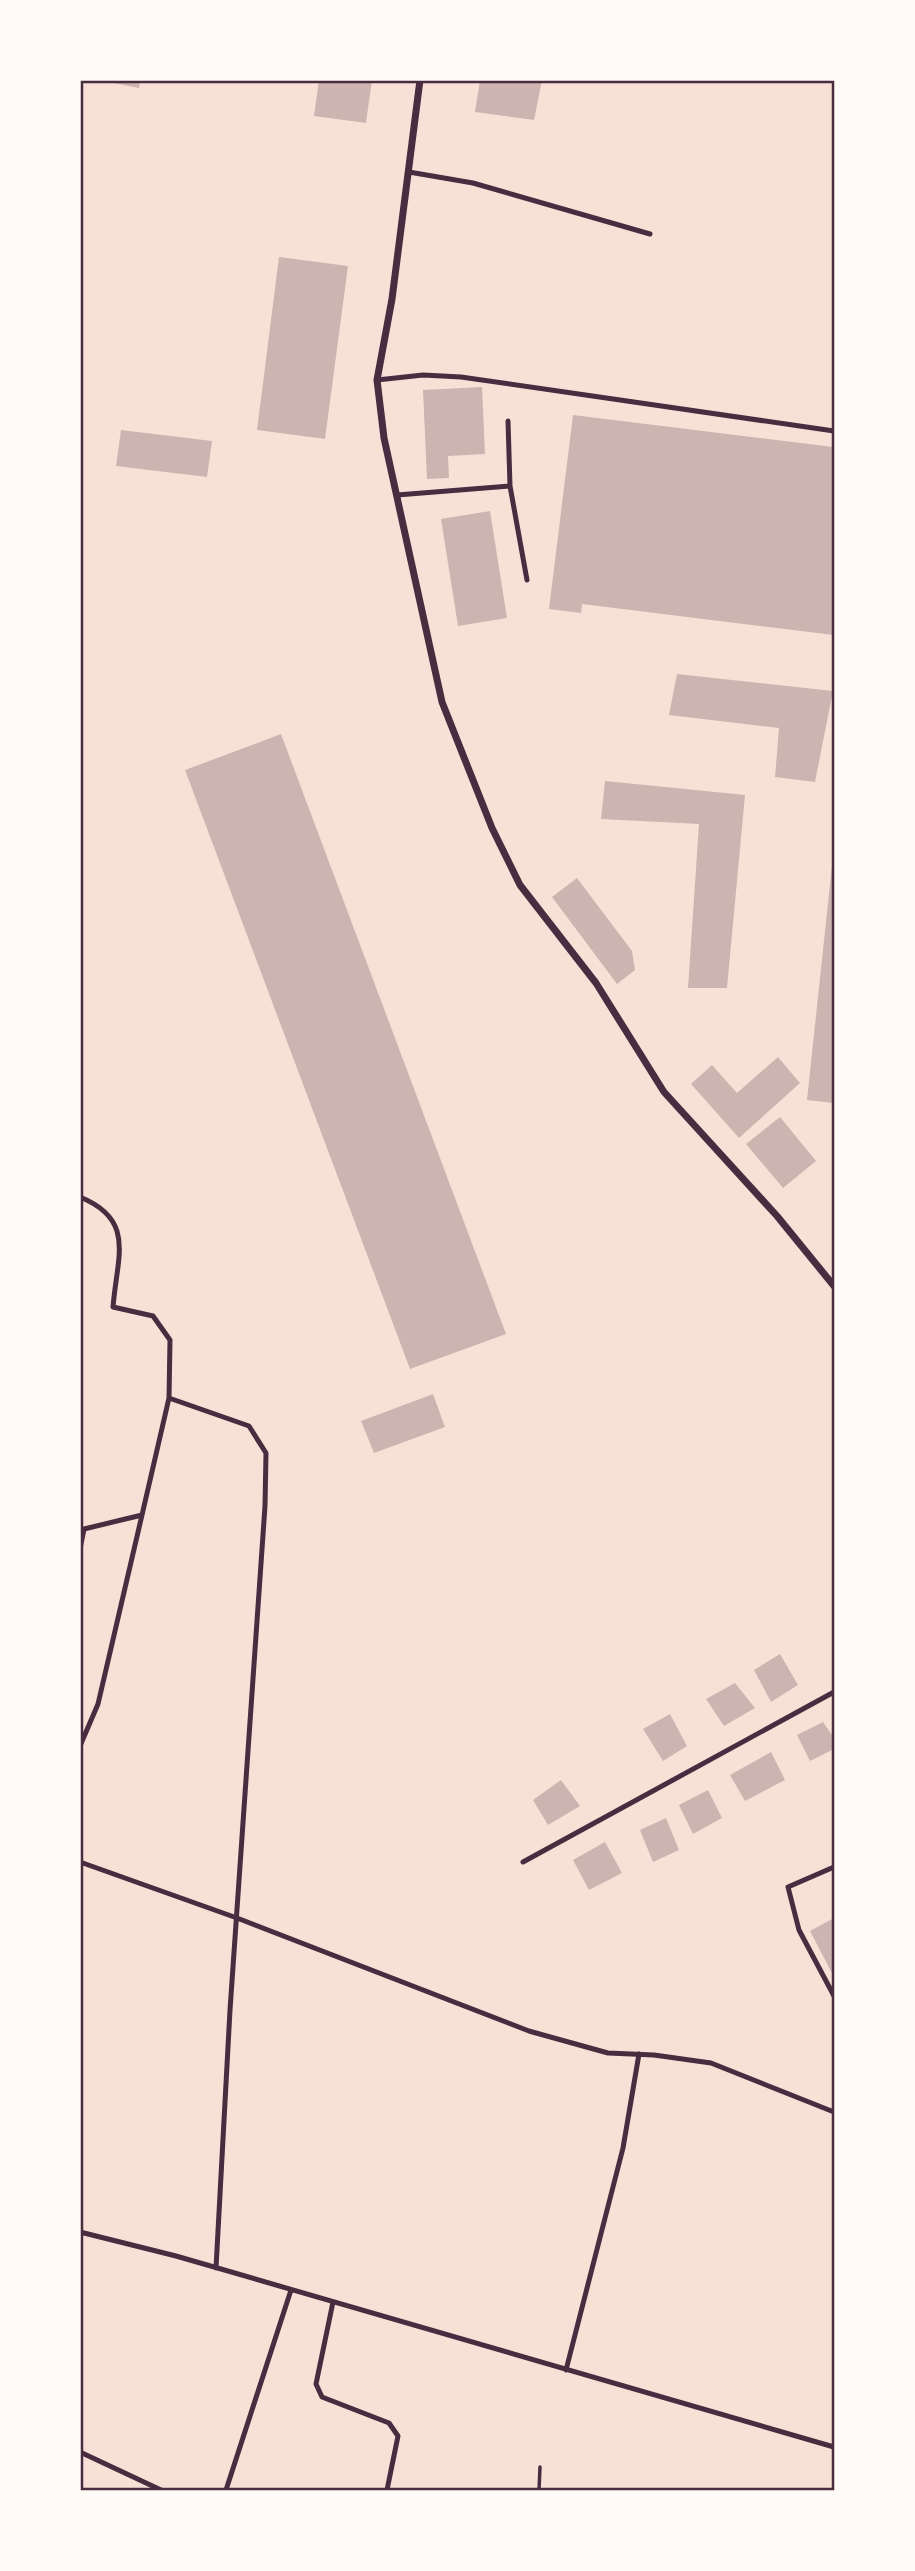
<svg xmlns="http://www.w3.org/2000/svg" width="915" height="2571" font-family="Literata,serif">
	<style>
		.building { fill: #ccb4b1 }
		.lines { fill: none; stroke-linecap: round; stroke-linejoin: round }
		.path { stroke: #4a2c40; stroke-width: 3.5 }
		.service { stroke: #4a2c40; stroke-width: 5 }
		.minor { stroke: #4a2c40; stroke-width: 7 }
		.neatline { fill: none; stroke: #4a2c40; stroke-width: 2.5 }
	</style>
	<rect width="100%" height="100%" fill="#f7e1d7"/>
	<path class="building" d="M99 80H140L139 88Z
		M319 80H372L366 123 314 116Z
		M480 80H542L534 120 475 112Z
		M279 257 348 266 325 439 257 430Z
		M482 387 485 454 448 456 449 478 427 479 423 390Z
		M573 415 834 447V635L582 604 581 613 549 609Z
		M121 430 212 441 207 477 116 466Z
		M490 511 507 618 458 626 441 519Z
		M677 674 833 691 815 782 775 777 779 728 669 715Z
		M281 734 506 1334 410 1369 185 770Z
		M605 781 745 795 727 988H688L699 824 601 819Z
		M833 856H834V1103L807 1100Z
		M577 878 632 951 635 970 617 984 552 897Z
		M778 1057 800 1083 739 1138 691 1084 712 1065 737 1093Z
		M780 1117 816 1161 783 1188 746 1144Z
		M433 1394 445 1427 374 1453 361 1421Z
		M780 1654 798 1685 771 1702 754 1670Z
		M735 1683 755 1708 724 1726 706 1699Z
		M670 1714 687 1746 663 1761 643 1729Z
		M823 1722 834 1738V1749L810 1761 797 1735Z
		M771 1752 785 1780 745 1801 730 1775Z
		M561 1780 580 1806 548 1825 533 1800Z
		M708 1790 722 1818 693 1834 679 1805Z
		M666 1818 679 1850 653 1862 640 1830Z
		M605 1842 622 1873 589 1890 573 1860Z
		M834 1918V1977L810 1931Z"/>
	<g class="lines">
		<path class="path" d="M539 2490 540 2467"/>
		<path class="service" d="M409 172 473 183 650 234
			M377 380 423 375 461 377 834 431
			M508 421 510 486 527 580
			M397 495 510 486
			M80 1197C136 1220 117 1256 113 1307L153 1316 170 1340 169 1398 249 1426 266 1453 265 1506 230 2010 216 2268
			M80 1549 84 1529 142 1515 169 1398
			M80 1746 98 1704 142 1515
			M80 1862 237 1918 529 2031 608 2053 654 2055 711 2063 834 2112
			M523 1862 834 1692
			M834 1867 788 1887 799 1930 834 1996
			M80 2232 176 2256 834 2447
			M333 2302 316 2384 322 2397 389 2423 398 2436 387 2490
			M566 2370 623 2148 639 2054
			M80 2452 161 2490
			M226 2490 291 2290"/>
		<path class="minor" d="M420 80 392 299 377 380 384 438 442 702 492 828 520 885 596 983 664 1092 777 1216 834 1286"/>
	</g>
	<rect width="915" height="2571" fill="none" stroke="#fffaf5" stroke-width="164"/>
	<rect x="82" y="82" width="751" height="2407" class="neatline"/>
</svg>
